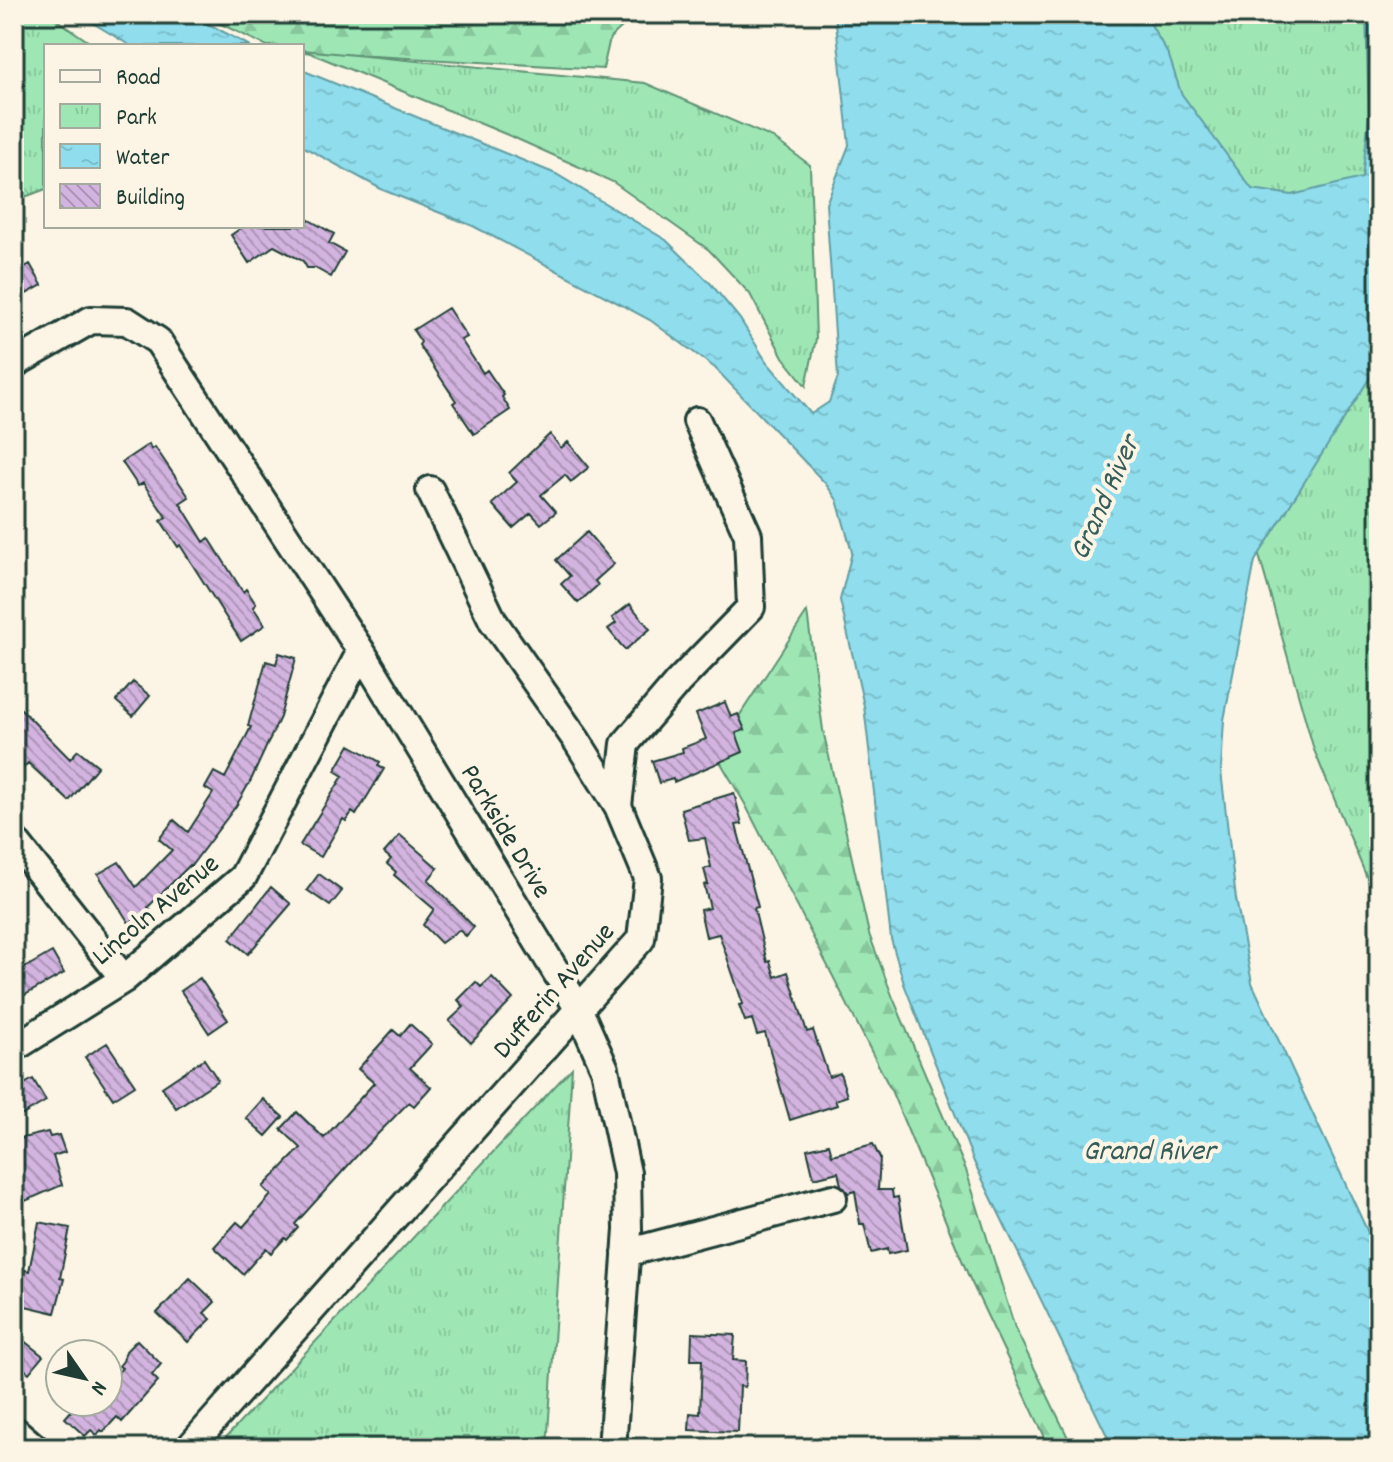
<svg xmlns="http://www.w3.org/2000/svg" width="1393" height="1462" font-family="Dekko,sans-serif">
	<style>
		.forest { fill: url(#forest-firs); stroke: #5e9274; stroke-width: 2 }
		.park { fill: url(#park-tufts); stroke: #5e9274; stroke-width: 2 }
		.water { fill: url(#water-ripples); stroke: #629da3; stroke-width: 2 }
		.building { fill: url(#building-back-hatch); stroke: #1f3d34; stroke-width: 2 }
		.lines { fill: none; stroke-linecap: round; stroke-linejoin: round }
		.minor-casing { stroke: #1f3d34; stroke-width: 32 }
		.minor { stroke: #fcf5e5; stroke-width: 26 }
		.labels { text-anchor: middle; stroke-width: 8; stroke-linejoin: round; paint-order: stroke }
		.street-label { font-size: 28px; fill: #1f3d34; stroke: #fcf5e5 }
		.water-label { font-size: 30px; font-style: italic; fill: #355d59; stroke: #fcf5e5 }
	</style>
	<defs>
		<pattern id="forest-firs" width="22" height="20" patternUnits="userSpaceOnUse" patternTransform="scale(2)"><rect width="22" height="20" fill="#9ee7b5"/><path d="M5 1l3.5 6h-7zM16 11l3.5 6h-7z" fill="#88c79c"/></pattern>
		<pattern id="park-tufts" width="24" height="20" patternUnits="userSpaceOnUse" patternTransform="scale(2)"><rect width="24" height="20" fill="#9ee7b5"/><path d="M3 7l-1-3M5 7V3M7 7l1-3M15 17l-1-3M17 17v-4M19 17l1-3" fill="none" stroke="#88c79c"/></pattern>
		<pattern id="water-ripples" width="26" height="14" patternUnits="userSpaceOnUse" patternTransform="scale(2)"><rect width="26" height="14" fill="#8fdded"/><path d="M2 4q2-2 4 0t4 0M15 11q2-2 4 0t4 0" fill="none" stroke="#7bbfcc"/></pattern>
		<pattern id="building-back-hatch" width="6" height="6" patternUnits="userSpaceOnUse" patternTransform="scale(2)"><rect width="6" height="6" fill="#d3b3df"/><path d="M-1 5l2 2M0 0l6 6M5-1l2 2" fill="none" stroke="#ab93b6"/></pattern>
	</defs>
	<rect width="100%" height="100%" fill="#fcf5e5"/>
	<filter id="ink" filterUnits="userSpaceOnUse"><feTurbulence type="fractalNoise" baseFrequency=".0125" numOctaves="2"/><feDisplacementMap in="SourceGraphic" scale="16" xChannelSelector="R" yChannelSelector="G"/><feConvolveMatrix kernelMatrix="1 2 1 2 8 2 1 2 1" color-interpolation-filters="sRGB"/></filter>
	<g filter="url(#ink)">
		<path class="forest" d="M200 14H636L610 38 603 69 302 52V46H267Z
			M807 612 823 730 869 934 893 998 966 1170 1015 1328 1073 1448H1050L969 1277 891 1090 745 804 715 753Z"/>
		<path class="park" d="M14 14H48L95 46H46V189L14 201Z
			M1106 14H1379V907L1314 750Z
			M303 50 645 83 773 138 810 165 816 339 806 386 783 357 750 294 709 250 613 182 515 138Z
			M572 1068 547 1448H216Z"/>
		<path class="water" d="M78 14H190L250 46H131Z
			M835 14H1145L1169 56 1181 93 1252 189 1292 195 1362 178 1369 116 1366 14H1379V363L1255 561 1224 720 1221 771 1236 899 1252 983 1379 1256V1448H1113L974 1162 904 984 891 939 864 706 840 600 852 552 837 500 825 483 715 368 650 320 473 226 383 190 302 146V70L556 174 666 240 711 284 740 319 766 361 811 414 829 402 838 377 826 204 849 145Z"/>
		<path class="building" d="M302 216 334 234 329 243 345 252 331 277 315 268H307L303 261 274 246 249 263 231 235 244 226H302Z
			M30 264 42 285 19 298 14 288V273Z
			M448 308 467 337 461 340 483 373 487 370 504 395 502 397 510 410 474 434 453 403 456 401 419 345 421 342 413 330Z
			M550 434 561 448 568 442 589 467 571 482 565 475 541 495 556 512 541 524 531 513 513 528 492 504 517 482 509 473Z
			M149 444 151 449 155 447 189 497 180 503 204 542 209 538 243 592 246 589 256 604 253 607 265 625 241 641 180 545 178 547 161 521 166 517 143 483 138 486 122 462Z
			M587 532 614 564 595 581 598 585 578 603 561 584 570 576 556 560Z
			M630 604 650 629 625 650 608 629 616 623 612 618Z
			M279 653 296 658 280 717 251 780 236 806 191 866 190 865 148 907 151 910 129 923 98 874 119 862 136 887 172 850 159 839 174 820 188 832 213 793 205 788 214 772 225 778 251 727 248 726 266 661 276 664Z
			M133 682 150 696 133 716 116 701Z
			M14 702 70 759 78 750 98 766 69 801 28 763 24 767 14 756Z
			M725 702 731 717 738 714 745 730 736 733 743 752 674 782 673 779 659 783 652 761 683 752 682 748 706 739 696 714Z
			M350 745 380 762 378 766 384 769 356 815 352 812 346 821 343 819 321 857 300 845 343 776 335 771Z
			M734 793 742 824 736 825 758 907 754 908 767 962 770 961 775 977 788 972 807 1032 813 1030 829 1077 840 1073 847 1096 835 1100 837 1105 790 1120 765 1033 757 1035 752 1019 745 1021 739 1005 743 1004 719 934 706 937 700 910 710 908 704 885 708 884 704 869 711 867 705 838 689 840 681 809Z
			M400 835 438 868 428 880 474 927 466 936 459 930 441 943 423 925 434 909 394 875 396 872 387 864 391 859 384 853Z
			M319 874 342 891 330 906 307 890Z
			M271 887 291 904 248 954 230 939Z
			M52 952 64 973 14 1001V974Z
			M492 977 513 999 471 1043 449 1021 464 1007 458 1000 476 982 481 987Z
			M200 978 228 1020 209 1033 181 991Z
			M410 1024 432 1044 410 1068 431 1087 414 1106 409 1102 362 1150 295 1224 298 1228 287 1240 285 1238 271 1253 266 1248 243 1274 214 1247 237 1222 243 1227 271 1195 263 1187 301 1148 281 1129 297 1112 324 1138 374 1083 358 1069 393 1030 400 1036Z
			M107 1043 135 1085 113 1099 85 1057Z
			M204 1059 218 1080 176 1108 162 1087Z
			M33 1079 46 1101 14 1120V1090Z
			M263 1099 283 1117 266 1136 246 1118Z
			M48 1132 50 1137 59 1135 65 1152 53 1156 62 1185 23 1202 14 1175V1140Z
			M829 1144 832 1155 873 1144 880 1158 878 1190H892L893 1198 898 1197 907 1250 888 1254 887 1249 871 1253 864 1224H860L855 1191 848 1193 841 1185 838 1172 814 1178 807 1149Z
			M39 1222 70 1228 60 1278 64 1279 55 1313 17 1304 25 1270 29 1271Z
			M190 1278 215 1302 204 1313 211 1319 188 1342 157 1313Z
			M14 1333 43 1356 29 1373 14 1362Z
			M692 1333 735 1335 733 1360 746 1361 745 1387 740 1386 738 1432 689 1430 690 1413 700 1414 702 1360H691Z
			M137 1340 161 1364 152 1375 158 1381 122 1422 117 1417 103 1432 101 1430 97 1435 91 1430 85 1436 65 1418 79 1402H108V1394L116 1385 111 1380 122 1368 119 1366 123 1361 126 1351Z"/>
		<g class="lines">
			<g class="minor-casing">
				<path id="minor" d="M14 364 91 320 127 321 158 341 361 651 578 1008 605 1069 627 1173 628 1230 612 1448
					M430 490 493 621 577 741 618 806
					M14 840 124 979
					M14 1048 124 979 243 877 361 651
					M626 1253 833 1198
					M14 1430 35 1448
					M189 1448 641 939 648 878 618 806 625 744 678 682 751 607 748 535 697 421"/>
			</g>
			<use href="#minor" class="minor"/>
		</g>
	</g>
	<g class="labels">
		<g class="street-label">
			<text transform="translate(508 830) rotate(59)" y="10">Parkside Drive</text>
			<text transform="translate(154 908) rotate(-40)" y="10">Lincoln Avenue</text>
			<text transform="translate(552 989) rotate(-49)" y="10">Dufferin Avenue</text>
		</g>
		<g class="water-label">
			<text transform="translate(1103 497) rotate(-66)" y="10">Grand River</text>
			<text x="1149" y="1159">Grand River</text>
		</g>
	</g>
	<rect width="1393" height="1462" fill="none" stroke="#fcf5e5" stroke-width="48"/>
	<rect x="24" y="24" width="1345" height="1414" fill="none" stroke="#1f3d34" stroke-width="3" filter="url(#ink)"/>
	<rect x="44" y="44" width="260" height="184" fill="#fcf5e5" stroke="#a4ab9e" stroke-width="2"/>
	<rect x="60" y="70" width="40" height="12" fill="#fcf5e5" stroke="#a4ab9e" stroke-width="2"/>
	<text x="116" y="84" font-size="24" fill="#1f3d34">Road</text>
	<rect x="60" y="104" width="40" height="24" fill="url(#park-tufts)" stroke="#a4ab9e" stroke-width="2"/>
	<text x="116" y="124" font-size="24" fill="#1f3d34">Park</text>
	<rect x="60" y="144" width="40" height="24" fill="url(#water-ripples)" stroke="#a4ab9e" stroke-width="2"/>
	<text x="116" y="164" font-size="24" fill="#1f3d34">Water</text>
	<rect x="60" y="184" width="40" height="24" fill="url(#building-back-hatch)" stroke="#a4ab9e" stroke-width="2"/>
	<text x="116" y="204" font-size="24" fill="#1f3d34">Building</text>
	<g transform="translate(84 1378) rotate(124)"><circle r="38" fill="#fcf5e5" stroke="#a4ab9e" stroke-width="2"/>
	<path d="M0-6L14 30L0 20L-14 30Z" fill="#1f3d34"/>
	<text y="-12" font-size="22" font-weight="bold" text-anchor="middle" fill="#1f3d34">N</text>
	</g>
</svg>
